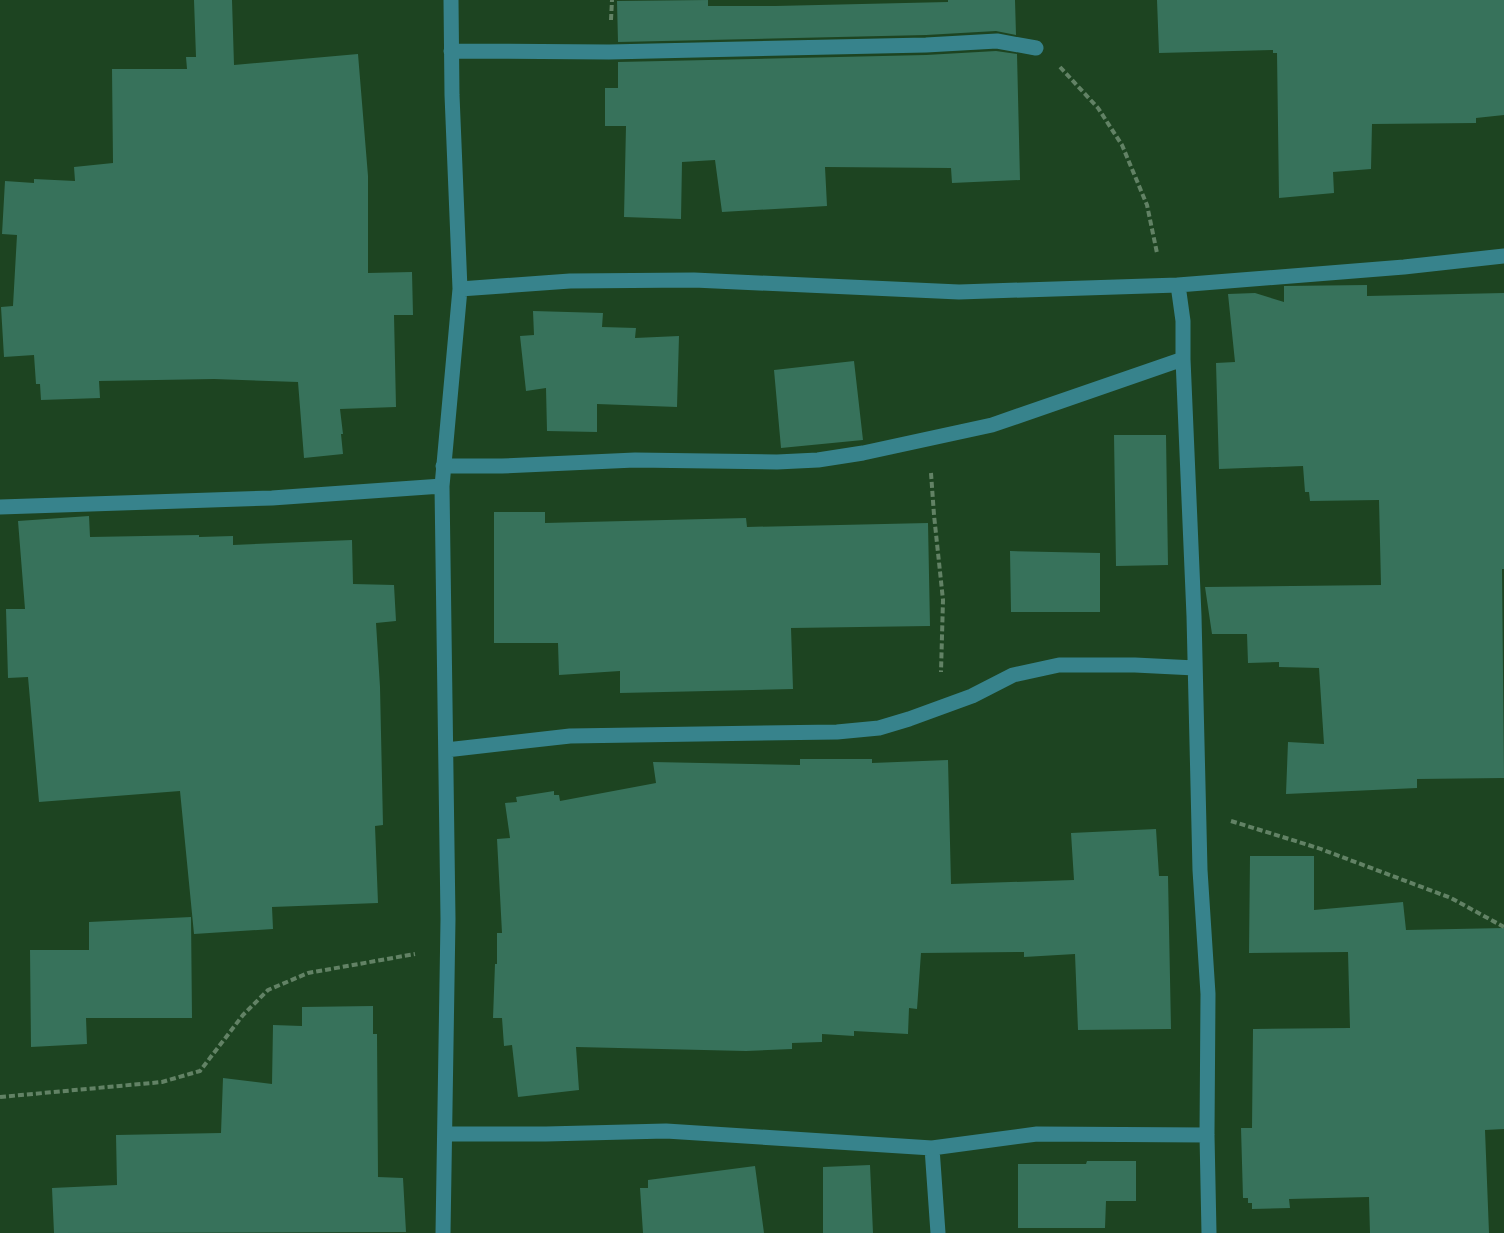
<svg xmlns="http://www.w3.org/2000/svg" width="1504" height="1233" font-family="Cabin,sans-serif">
	<style>
		.building { fill: #37725b }
		.lines { fill: none; stroke-linecap: round; stroke-linejoin: round }
		.path { stroke: #628265; stroke-width: 4; stroke-dasharray: 6 3; stroke-linecap: butt }
		.minor { stroke: #37838c; stroke-width: 15 }
	</style>
	<rect width="100%" height="100%" fill="#1d4421"/>
	<path class="building" d="M194 0H232L234 65 358 54 368 176V273L412 272 413 315H394L396 407 340 409 343 434H341L343 454 304 458 298 382 214 379 99 381 100 398 41 400 40 384H36L34 355 4 357 1 307 13 306 17 235 2 234 5 181 34 183V179L75 181 74 167 113 163 112 69H187L186 57H196Z
		M708 0V6H775L948 2V0H1015L1016 35 996 31 926 35 618 42 617 1Z
		M1157 0H1504V115L1476 118V123L1372 124 1371 169 1333 172 1334 193 1279 198 1277 53H1273V50L1159 53Z
		M996 51 1017 54 1020 180 952 183 951 168 825 167 827 206 722 212 715 160 682 162 681 219 624 217 626 126H605V88H618V62L926 55Z
		M1367 285V296L1504 293V569H1502L1504 778 1417 779V788L1286 794 1288 742 1324 744 1319 668 1279 667V662L1248 663 1247 634H1212L1205 587 1381 585 1379 500 1310 501 1309 492H1305L1303 466 1219 469 1216 363 1235 362 1228 294 1255 293 1284 302V286Z
		M533 311 603 313 602 327 636 328 635 338 679 336 677 407 597 404V432L547 431 546 388 526 391 520 336 534 335Z
		M854 361 863 440 781 448 774 370Z
		M1114 435H1166L1168 565 1116 566Z
		M494 512H545V523L746 518 747 527 928 523 930 626 791 628 793 689 620 693V671L559 675 558 643H494Z
		M89 516 90 537 199 535V537L233 536V545L352 540 353 584 394 585 396 621 376 623 380 687 383 825 375 826 378 903 272 907 273 929 194 934 180 791 39 802 28 677 8 678 6 609H25L18 521Z
		M1010 551 1100 553V612H1011Z
		M800 759H872V763L948 760 951 884 1074 880 1071 833 1156 829 1159 876H1168L1171 1029 1078 1030 1075 954 1024 957V952L921 953 917 1009 909 1008 908 1034 854 1031V1036L822 1034V1042L792 1043V1049L746 1051 576 1047 579 1090 518 1097 512 1045 504 1046 502 1018H493L495 964H497V933H502L497 839 510 838 505 803 517 802 516 797 554 791V795H559L560 801 656 783 653 762 800 765Z
		M1250 856H1314V910L1403 902 1406 930 1504 928V1129L1485 1130 1489 1233H1370L1369 1197 1289 1199 1290 1208 1252 1209V1203H1248V1198H1243L1241 1128H1252L1253 1029 1350 1028 1348 952 1249 953Z
		M191 917 192 1018H86L87 1044 31 1047 30 950H89V922Z
		M373 1006V1034H377L378 1177 403 1178 406 1232 54 1233 52 1188 117 1185 116 1135 221 1133 223 1078 272 1084 273 1025 302 1026V1007Z
		M1087 1161H1136V1201H1106L1105 1228H1018V1164H1086Z
		M870 1165 873 1233H823V1167Z
		M755 1166 764 1233H643L640 1188H648V1180Z"/>
	<g class="lines">
		<path class="path" d="M611 20 612 0
			M1060 67 1098 108 1122 145 1147 205 1157 253
			M931 473 934 515 943 600 941 672
			M1231 821 1318 848 1451 898 1504 927
			M0 1097 162 1082 200 1071 243 1015 268 990 308 973 415 954"/>
		<path class="minor" d="M451 51 609 52 926 45 997 41 1036 48
			M1178 285 1183 321V359L1194 616 1200 870 1208 994 1207 1135 1209 1233
			M460 289 570 281 694 280 959 292 1178 285 1404 267 1504 256
			M443 466H502L635 460 777 462 818 460 863 453 992 425 1183 359
			M0 507 272 498 442 486
			M446 750 570 736 837 732 879 728 909 719 972 696 1013 675 1059 665H1135L1195 668
			M445 1134H546L666 1131 932 1148 1037 1134 1207 1135
			M932 1148 938 1233
			M443 1233 448 919 442 486 460 289 452 95 451 0"/>
	</g>
</svg>
